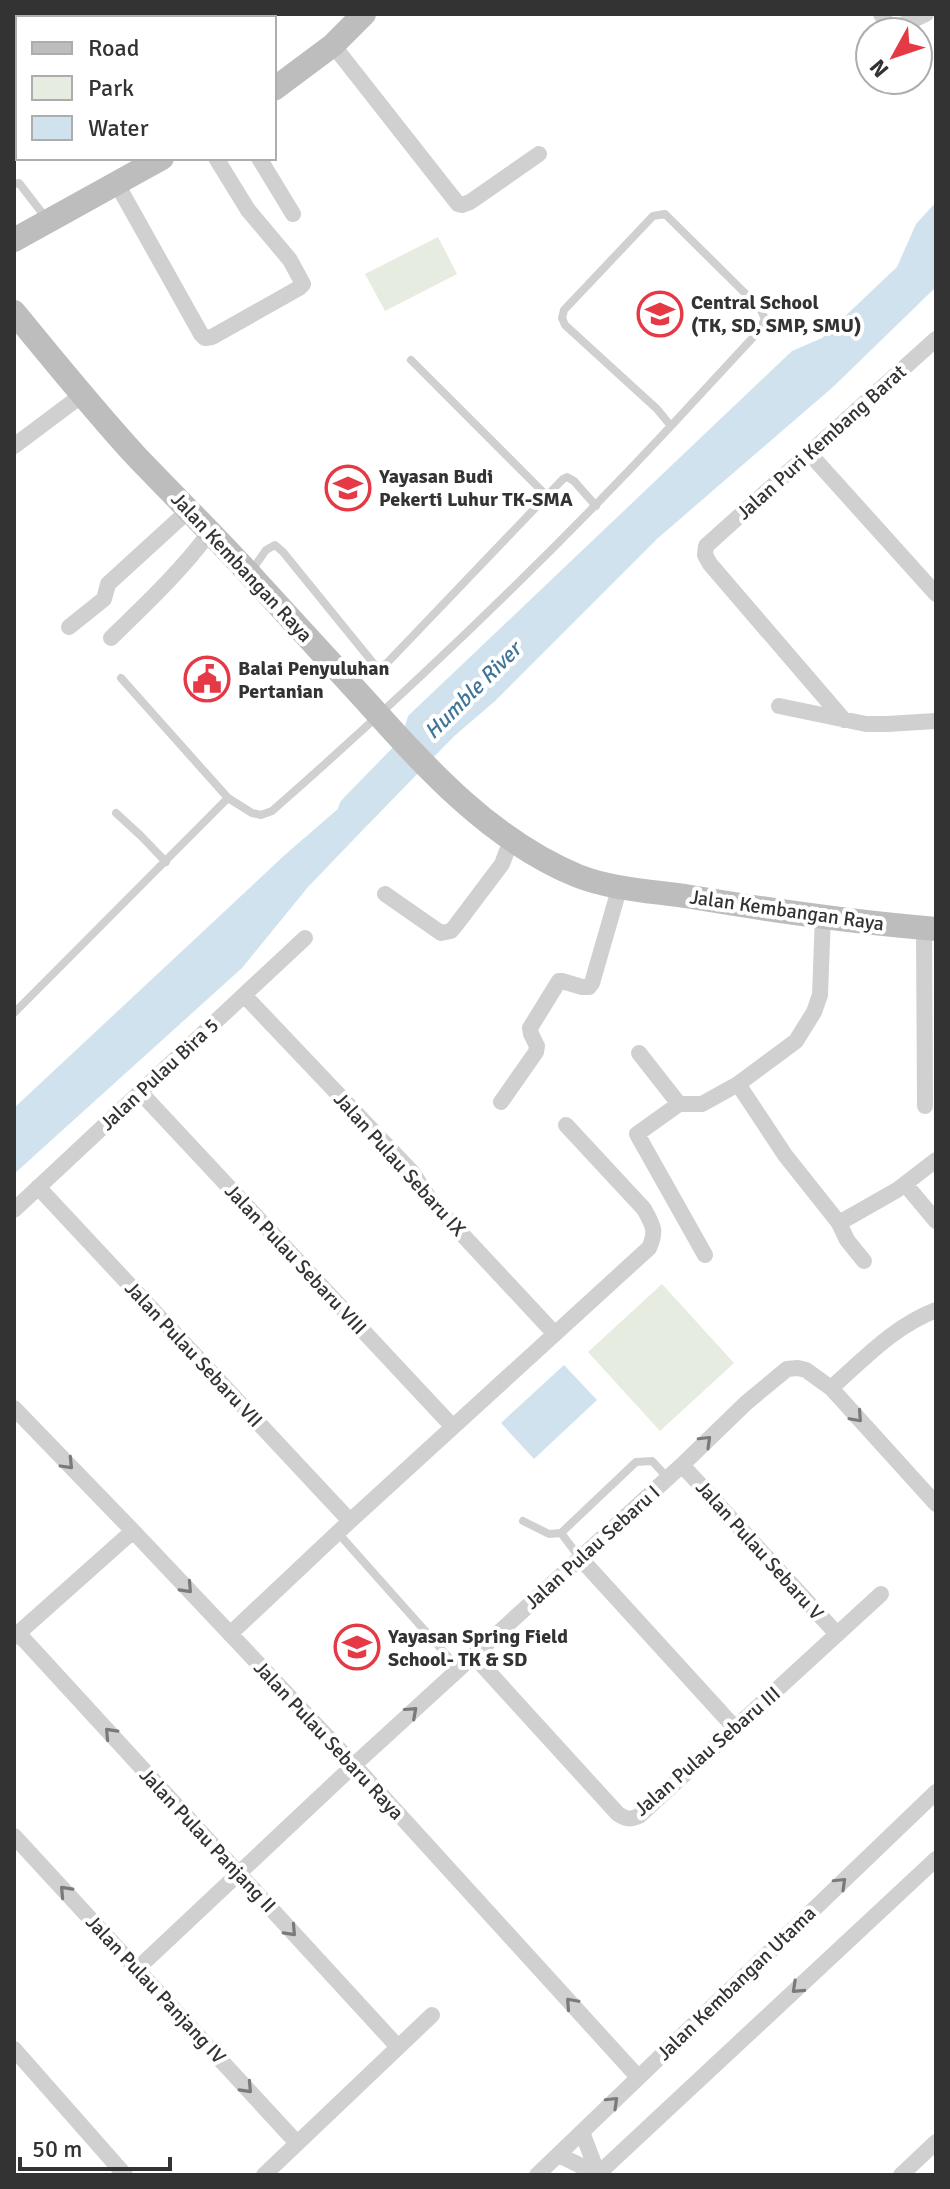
<svg xmlns="http://www.w3.org/2000/svg" width="950" height="2189" font-family="Signika,sans-serif">
	<style>
		.green { fill: #e6ecdf }
		.water { fill: #cfe2ee }
		.lines { fill: none; stroke-linecap: round; stroke-linejoin: round }
		.river { stroke: #cfe2ee; stroke-width: 36 }
		.lane { stroke: #d0d0d0; stroke-width: 8 }
		.street { stroke: #d0d0d0; stroke-width: 16 }
		.secondary { stroke: #bdbdbd; stroke-width: 24 }
		.oneway { stroke: #7a7a7a }
		.labels { text-anchor: middle; stroke-width: 8; stroke-linejoin: round; paint-order: stroke }
		.poi-label { font-size: 20px; font-weight: bold; fill: #333; stroke: #fff; text-anchor: start }
		.street-label { font-size: 20px; fill: #333; stroke: #fff }
		.water-label { font-size: 22px; font-style: italic; fill: #3f7597; stroke: #fff }
	</style>
	<rect width="100%" height="100%" fill="#fff"/>
	<path class="green" d="M438 237 457 274 385 311 365 274Z
		M662 1284 734 1363 660 1431 588 1352Z"/>
	<path class="water" d="M936 202V287L833 387 658 538 495 701 438 750 427 753 404 730 408 716 792 351 822 338 897 267 916 224Z
		M384 769 404 787 308 887 242 968 14 1174V1108L287 853Z
		M564 1365 597 1400 534 1459 501 1423Z"/>
	<g class="lines">
		<path class="river" d="M356 811 438 727"/>
		<path class="lane" d="M14 184 19 183 46 218
			M411 360 547 496
			M252 570 266 550 275 545 283 552 374 664 381 666 387 663 563 479 567 477 574 481 596 506
			M121 678 228 798 252 813 261 815 272 811C411 689 545 561 671 426L657 409 565 325 562 318 564 310 653 216 665 214 760 308 765 319 758 332 671 426
			M116 813 141 836 166 862
			M14 1013 228 798
			M523 1521 549 1534 561 1533 636 1462 652 1461 668 1478
			M338 1533 459 1669
			M561 1533 580 1558"/>
		<path class="street" d="M169 14 172 18
			M881 14 889 27 893 29 926 14
			M65 18 71 14
			M333 45 458 204 462 205 470 202 539 154
			M14 57 18 54
			M259 158 293 214
			M117 184 201 334 205 338 212 337 299 288 303 284 290 260 248 210 216 158
			M14 446 82 395
			M809 453 936 594
			M69 627 104 599 108 584 189 510
			M111 638C146 604 181 571 210 532
			M779 706 866 724H887L936 721
			M844 720 710 564 705 555 706 546 936 339
			M385 894 441 933 451 931 456 925 502 864 511 840
			M924 928 925 1106
			M244 995 412 1172 431 1201 555 1334
			M639 1053 679 1104H702L738 1084 796 1041 814 1012 820 995 823 915
			M738 1084 785 1155 839 1223 847 1240 864 1261
			M140 1092 453 1427
			M501 1102 536 1052 537 1046 531 1034 530 1028 559 981H562L582 987H589L592 983 620 886
			M679 1104 637 1134 705 1255
			M905 1184 936 1221
			M38 1187 350 1521
			M14 1210 305 938
			M839 1223 897 1190 936 1160
			M831 1388C865 1358 893 1327 936 1310
			M14 1408 133 1531 354 1765 638 2077
			M682 1465 837 1634
			M580 1558 735 1728
			M18 1633 398 2047
			M230 1634 350 1521 649 1248C657 1231 653 1225 644 1209L566 1125
			M14 1637 133 1531
			M474 1656 618 1814C626 1819 630 1820 639 1816L881 1594
			M14 1836 297 2143
			M137 1969 354 1765 682 1465 746 1403 787 1369 798 1368 806 1370 831 1388 936 1504
			M14 2049 125 2175
			M582 2132 598 2174
			M559 2155 599 2175
			M264 2175 432 2015
			M537 2175 936 1792
			M597 2175 936 1859
			M901 2175 936 2142"/>
		<path class="secondary" d="M274 89 333 45 364 14
			M14 240 162 158
			M14 312C54 361 93 409 135 455 175 497 217 538 256 581 293 621 329 661 366 701 427 769 492 841 578 876 611 889 650 891 685 896 768 910 852 922 936 929"/>
	</g>
	<defs><path id="oneway-chevron" d="M-2-3.5L2.5 0L-2 3.5" fill="none" stroke-width="1.6" stroke-linecap="round" stroke-linejoin="round" transform="scale(2)"/></defs>
	<g class="oneway">
		<use href="#oneway-chevron" transform="translate(857 1417) rotate(48)"/>
		<use href="#oneway-chevron" transform="translate(706 1441) rotate(-44)"/>
		<use href="#oneway-chevron" transform="translate(68 1464) rotate(46)"/>
		<use href="#oneway-chevron" transform="translate(187 1588) rotate(47)"/>
		<use href="#oneway-chevron" transform="translate(412 1712) rotate(-42)"/>
		<use href="#oneway-chevron" transform="translate(110 1733) rotate(-133)"/>
		<use href="#oneway-chevron" transform="translate(841 1883) rotate(-44)"/>
		<use href="#oneway-chevron" transform="translate(65 1891) rotate(-133)"/>
		<use href="#oneway-chevron" transform="translate(291 1931) rotate(47)"/>
		<use href="#oneway-chevron" transform="translate(797 1988) rotate(137)"/>
		<use href="#oneway-chevron" transform="translate(571 2003) rotate(-132)"/>
		<use href="#oneway-chevron" transform="translate(247 2088) rotate(47)"/>
		<use href="#oneway-chevron" transform="translate(613 2102) rotate(-44)"/>
	</g>
	<defs>
		<g id="school-ring" transform="scale(2.3)"><circle r="9.5" fill="#fff" stroke="#e63946" stroke-width="1.5"/><path d="M0-5L7-2L0 1L-7-2ZM-4 1L0 2.5L4 1V4Q0 6-4 4Z" fill="#e63946"/></g>
		<g id="civic-ring" transform="scale(2.3)"><circle r="9.5" fill="#fff" stroke="#e63946" stroke-width="1.5"/><path d="M-.6-6.5H3V-4.5H.6V-3L4-1V1h2V6H-6V1h2V-1L-.6-3ZM-1.2 2.5V6h2.4V2.5Z" fill="#e63946"/></g>
	</defs>
	<g fill-rule="evenodd">
		<use href="#school-ring" x="660" y="314"/>
		<use href="#school-ring" x="348" y="488"/>
		<use href="#civic-ring" x="207" y="679"/>
		<use href="#school-ring" x="357" y="1647"/>
	</g>
	<g class="labels">
		<g class="poi-label">
			<text x="691" y="309">Central School<tspan x="691" dy="23">(TK, SD, SMP, SMU)</tspan></text>
			<text x="379" y="483">Yayasan Budi<tspan x="379" dy="23">Pekerti Luhur TK-SMA</tspan></text>
			<text x="238" y="675">Balai Penyuluhan<tspan x="238" dy="23">Pertanian</tspan></text>
			<text x="388" y="1643">Yayasan Spring Field<tspan x="388" dy="23">School- TK &amp; SD</tspan></text>
		</g>
		<g class="street-label">
			<text transform="translate(821 442) rotate(-42)" y="7">Jalan Puri Kembang Barat</text>
			<text transform="translate(242 567) rotate(47)" y="7">Jalan Kembangan Raya</text>
			<text transform="translate(787 910) rotate(8)" y="7">Jalan Kembangan Raya</text>
			<text transform="translate(159 1074) rotate(-43)" y="7">Jalan Pulau Bira 5</text>
			<text transform="translate(400 1164) rotate(48)" y="7">Jalan Pulau Sebaru IX</text>
			<text transform="translate(296 1259) rotate(47)" y="7">Jalan Pulau Sebaru VIII</text>
			<text transform="translate(194 1354) rotate(47)" y="7">Jalan Pulau Sebaru VII</text>
			<text transform="translate(592 1547) rotate(-42)" y="7">Jalan Pulau Sebaru I</text>
			<text transform="translate(760 1550) rotate(48)" y="7">Jalan Pulau Sebaru V</text>
			<text transform="translate(329 1740) rotate(47)" y="7">Jalan Pulau Sebaru Raya</text>
			<text transform="translate(707 1751) rotate(-41)" y="7">Jalan Pulau Sebaru III</text>
			<text transform="translate(208 1840) rotate(47)" y="7">Jalan Pulau Panjang II</text>
			<text transform="translate(736 1983) rotate(-44)" y="7">Jalan Kembangan Utama</text>
			<text transform="translate(156 1989) rotate(47)" y="7">Jalan Pulau Panjang IV</text>
		</g>
		<g class="water-label">
			<text transform="translate(472 690) rotate(-45)" y="8">Humble River</text>
		</g>
	</g>
	<rect width="950" height="2189" fill="none" stroke="#333333" stroke-width="32"/>
	<rect x="16" y="16" width="260" height="144" fill="#ffffff" stroke="#adadad" stroke-width="2"/>
	<rect x="32" y="42" width="40" height="12" fill="#bdbdbd" stroke="#adadad" stroke-width="2"/>
	<text x="88" y="56" font-size="24" fill="#333333">Road</text>
	<rect x="32" y="76" width="40" height="24" fill="#e6ecdf" stroke="#adadad" stroke-width="2"/>
	<text x="88" y="96" font-size="24" fill="#333333">Park</text>
	<rect x="32" y="116" width="40" height="24" fill="#cfe2ee" stroke="#adadad" stroke-width="2"/>
	<text x="88" y="136" font-size="24" fill="#333333">Water</text>
	<g transform="translate(894 56) rotate(230)"><circle r="38" fill="#ffffff" stroke="#adadad" stroke-width="2"/>
	<path d="M0-6L14 30L0 20L-14 30Z" fill="#e63946"/>
	<text y="-12" font-size="22" font-weight="bold" text-anchor="middle" fill="#333333">N</text>
	</g>
	<path d="M20 2157v12h150v-12" fill="none" stroke="#333333" stroke-width="4"/>
	<text x="32" y="2157" font-size="24" fill="#333333" stroke="#ffffff" stroke-width="6" paint-order="stroke">50 m</text>
</svg>
